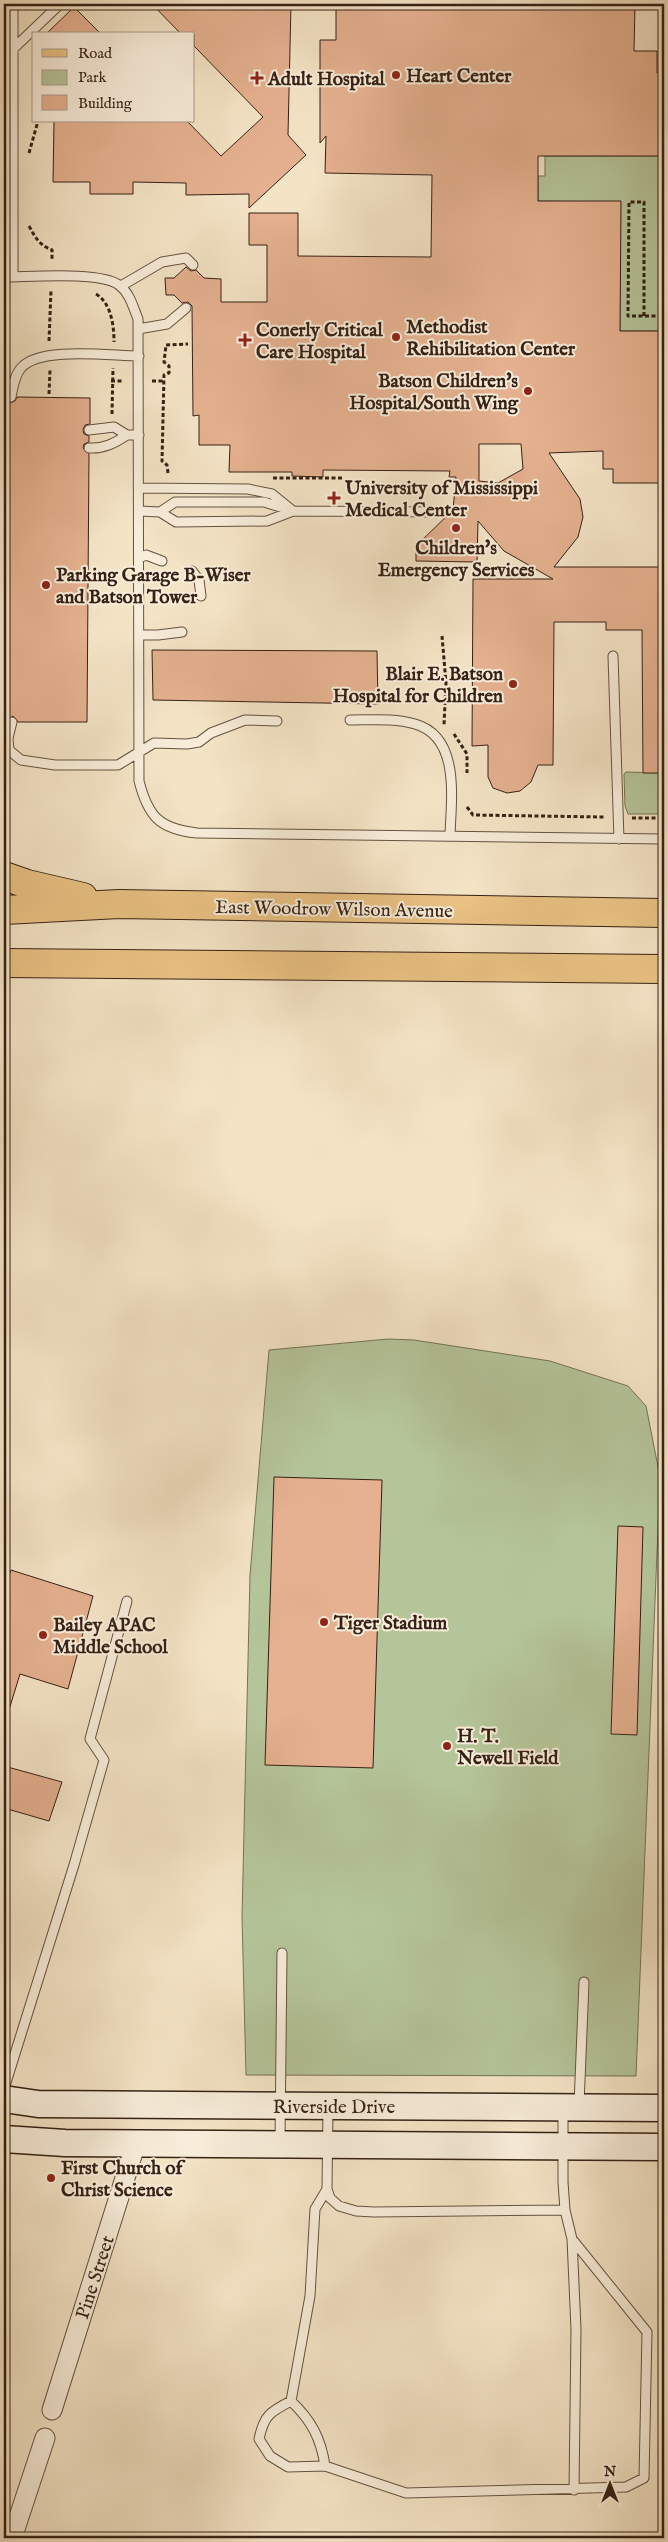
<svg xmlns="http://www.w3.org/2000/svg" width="668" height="2542" font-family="'IM FELL English',serif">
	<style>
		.green { fill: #b5c59a; stroke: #757358 }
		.building { fill: #e5b190; stroke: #352115; fill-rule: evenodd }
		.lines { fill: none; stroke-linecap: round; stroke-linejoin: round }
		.lane-casing { stroke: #655241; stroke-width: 11 }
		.street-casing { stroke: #655241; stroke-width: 21 }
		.secondary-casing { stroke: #352115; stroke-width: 29 }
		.primary-casing { stroke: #352115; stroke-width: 30 }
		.path { stroke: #352115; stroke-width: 3; stroke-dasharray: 4 2.5; stroke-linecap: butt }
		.lane { stroke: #f8edda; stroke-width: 9 }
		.street { stroke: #f8edda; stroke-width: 19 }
		.secondary { stroke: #f8edda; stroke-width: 26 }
		.primary { stroke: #eac283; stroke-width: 28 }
		.poi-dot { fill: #8f2418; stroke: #f8edda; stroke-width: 2 }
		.labels { text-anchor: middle; stroke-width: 4; stroke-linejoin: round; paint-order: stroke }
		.poi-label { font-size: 19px; font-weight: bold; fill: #352115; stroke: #f8edda; text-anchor: start }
		.street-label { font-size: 19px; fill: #352115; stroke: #f8edda }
	</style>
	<rect width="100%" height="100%" fill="#f4e4c6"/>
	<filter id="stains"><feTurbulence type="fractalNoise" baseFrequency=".004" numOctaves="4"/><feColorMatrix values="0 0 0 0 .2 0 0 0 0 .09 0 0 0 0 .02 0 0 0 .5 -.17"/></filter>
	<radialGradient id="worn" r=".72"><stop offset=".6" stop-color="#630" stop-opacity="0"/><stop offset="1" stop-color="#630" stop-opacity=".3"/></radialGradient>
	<path class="green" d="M545 156H664V331H620V202L538 201V176H545Z
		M626 772 664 773V814H628L625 806 624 774Z
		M388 1339 414 1340 550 1361 628 1386 646 1406 660 1477 636 2076 246 2075 242 1917 250 1575 269 1350Z"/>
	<path class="building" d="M152 4H291L288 135 306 155 249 208V194L186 195V183L133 182V194H90V182H53L54 121H187L221 156 263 117 194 46V34H181Z
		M336 4H635L634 51H657V73H664V156H538V201H621L620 331H664V483H613V469H603V451L549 453 580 499 583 517 578 537 554 567H664V773H643L642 630H606V622H554L553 765H538L531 782 520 791 507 793 493 788 488 777V745L472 746 473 579H553L504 551 478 521 477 562 416 561V546L453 510 456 477H449L450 471 323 470V477L292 476V472H229L230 445H199V415L193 416 192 306 188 302 182 303 174 295H166L165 278H174L186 267 191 271 196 270 204 278 221 279V302H267V245H249V213H298V256L431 257 432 175 325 173 326 136 320 143V40H336ZM479 444H521L523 469 498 483 479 481Z
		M74 7 101 34H46Z
		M4 397 10 403 15 401 17 397 90 398V424L85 425 83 430 84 434 89 436V442L84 444 83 448 89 454 87 722H18L13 716 4 722Z
		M152 650 377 651 378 704 153 700Z
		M274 1477 382 1480 373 1768 265 1765Z
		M618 1526 643 1527 637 1735 611 1734Z
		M11 1570 93 1596 68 1689 20 1674 8 1713H4V1588Z
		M4 1766 62 1782 49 1821 4 1808Z"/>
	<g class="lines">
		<g class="lane-casing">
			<path id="lane" d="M13 49 60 4
				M4 277C30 277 100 271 119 285 130 293 133 307 138 319L139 781C148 816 159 829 197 833L664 839
				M13 277V4
				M121 286 162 262 186 258 193 265
				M138 329 167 324 186 308
				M11 397C13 388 14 376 21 368 40 346 111 356 139 356
				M89 430 114 427 127 435H139
				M89 448C104 449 115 443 127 435
				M139 488 248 489 272 494 293 511 267 521 176 522 160 512 139 511
				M160 512 175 502H264L293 511 441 512
				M139 558 146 555 162 561
				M192 571 199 580 201 596
				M139 635H158L182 632
				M613 656 619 839
				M350 720C371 720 395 718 415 724 461 737 451 800 450 836
				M4 746 21 760 55 765H118L154 743 187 744 199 742 211 733 245 720 277 721
				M9 751 8 738 12 722
				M4 2089 74 1865 104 1760 90 1739 127 1601
				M579 2105 584 1982
				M328 2108 327 2189 330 2198 339 2206 356 2211 374 2212 565 2210
				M563 2110V2182L565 2210 572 2239 576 2329 574 2490
				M280 2141 282 1953
				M327 2189 315 2209 310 2296 291 2401C270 2412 264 2415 259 2439L270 2456 288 2467 325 2466 406 2493 626 2487 644 2478 647 2332 572 2239
				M291 2401C311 2420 321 2438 325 2466"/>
		</g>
		<g class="street-casing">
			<path id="street" d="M52 2410 136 2143
				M12 2538 45 2438"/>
		</g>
		<g class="secondary-casing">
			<path id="secondary" d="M4 2099 38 2104 664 2108
				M4 2139 65 2143 664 2147"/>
		</g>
		<g class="primary-casing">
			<path id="primary" d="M4 876 27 884 83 897
				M4 910 119 904 664 913
				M4 963 664 969"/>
		</g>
		<path class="path" d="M29 153 38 121
			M29 226C35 237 39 245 52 250V261
			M96 294C111 303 114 325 114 342
			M644 316V202H629L628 316H664
			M49 341 51 290
			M111 381H123
			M152 381H164
			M49 394 50 370
			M112 414 113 368
			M168 473 167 465 162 461 164 375 169 373V366L164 362 166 345 188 344
			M273 478H342
			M442 636 446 683 444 725
			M454 734 467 754V773
			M467 807 473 815 604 817
			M632 818H664"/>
		<use href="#lane" class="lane"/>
		<use href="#street" class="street"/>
		<use href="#secondary" class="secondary"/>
		<use href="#primary" class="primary"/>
	</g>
	<g class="poi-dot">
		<circle cx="396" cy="75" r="5"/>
		<path d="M254.5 70.5h5v5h5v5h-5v5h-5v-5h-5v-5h5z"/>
		<circle cx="396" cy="337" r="5"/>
		<path d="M242.5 332.5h5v5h5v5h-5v5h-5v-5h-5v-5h5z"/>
		<circle cx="528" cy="391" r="5"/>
		<path d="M331.5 490.5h5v5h5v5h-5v5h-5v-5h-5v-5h5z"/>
		<circle cx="456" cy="528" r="5"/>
		<circle cx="46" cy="585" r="5"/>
		<circle cx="513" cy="684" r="5"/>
		<circle cx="324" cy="1622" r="5"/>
		<circle cx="43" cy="1635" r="5"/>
		<circle cx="447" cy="1746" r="5"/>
		<circle cx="51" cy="2178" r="5"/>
	</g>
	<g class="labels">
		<g class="poi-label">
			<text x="406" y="82">Heart Center</text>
			<text x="268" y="85">Adult Hospital</text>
			<text x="406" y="333">Methodist<tspan x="406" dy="22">Rehibilitation Center</tspan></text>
			<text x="256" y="336">Conerly Critical<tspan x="256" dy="22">Care Hospital</tspan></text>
			<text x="518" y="387" text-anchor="end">Batson Children's<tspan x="518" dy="22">Hospital/South Wing</tspan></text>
			<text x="345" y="494">University of Mississippi<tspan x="345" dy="22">Medical Center</tspan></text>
			<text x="456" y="554" text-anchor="middle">Children's<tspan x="456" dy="22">Emergency Services</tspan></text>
			<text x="56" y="581">Parking Garage B-Wiser<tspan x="56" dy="22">and Batson Tower</tspan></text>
			<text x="503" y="680" text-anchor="end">Blair E. Batson<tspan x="503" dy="22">Hospital for Children</tspan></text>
			<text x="334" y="1629">Tiger Stadium</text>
			<text x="53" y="1631">Bailey APAC<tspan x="53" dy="22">Middle School</tspan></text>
			<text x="457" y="1742">H. T.<tspan x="457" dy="22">Newell Field</tspan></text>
			<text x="61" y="2174">First Church of<tspan x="61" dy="22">Christ Science</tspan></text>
		</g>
		<g class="street-label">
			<text transform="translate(334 908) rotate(1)" y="7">East Woodrow Wilson Avenue</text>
			<text x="334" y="2113">Riverside Drive</text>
			<text transform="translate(94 2277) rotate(-72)" y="7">Pine Street</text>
		</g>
	</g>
	<rect width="668" height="2542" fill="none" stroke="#f4e4c6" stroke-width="20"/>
	<rect x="5" y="5" width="658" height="2532" fill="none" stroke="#352115" stroke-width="2.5"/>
	<rect x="10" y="10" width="648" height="2522" fill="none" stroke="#352115"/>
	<rect x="32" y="32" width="162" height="90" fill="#f8edda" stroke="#aa9b8b"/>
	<rect x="42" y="49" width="25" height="8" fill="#eac283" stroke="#aa9b8b"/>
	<text x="78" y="58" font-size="15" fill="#352115">Road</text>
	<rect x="42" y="70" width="25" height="15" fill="#b5c59a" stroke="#aa9b8b"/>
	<text x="78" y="82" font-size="15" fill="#352115">Park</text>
	<rect x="42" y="95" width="25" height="15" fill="#e5b190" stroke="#aa9b8b"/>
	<text x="78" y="108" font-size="15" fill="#352115">Building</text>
	<g transform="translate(610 2484)" stroke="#f8edda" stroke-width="4" paint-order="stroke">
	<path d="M0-4L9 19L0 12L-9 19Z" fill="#352115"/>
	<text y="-8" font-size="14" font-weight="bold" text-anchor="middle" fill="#352115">N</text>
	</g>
	<rect width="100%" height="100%" filter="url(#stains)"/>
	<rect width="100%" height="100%" fill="url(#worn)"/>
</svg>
